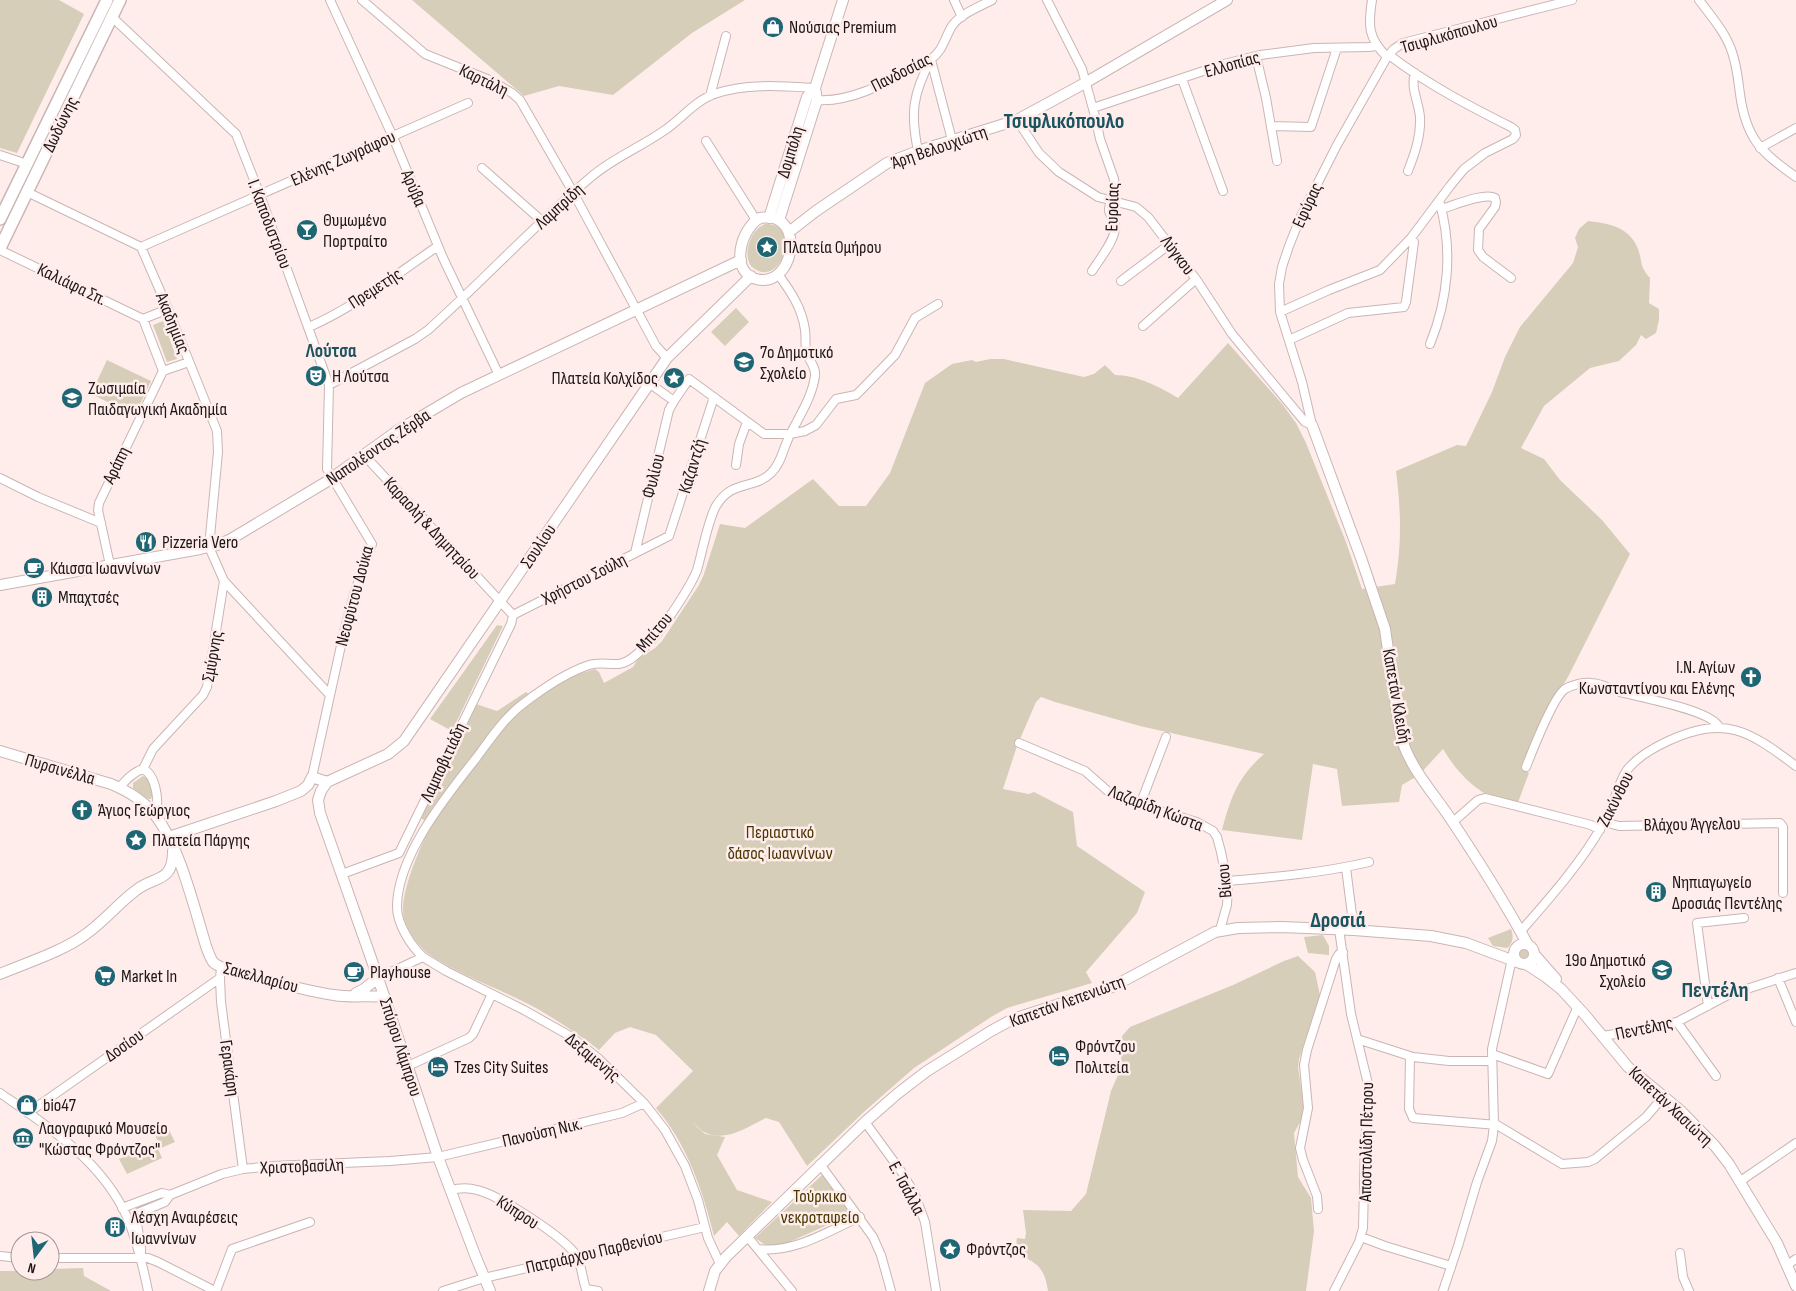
<svg xmlns="http://www.w3.org/2000/svg" width="1796" height="1291" font-family="'Sofia Sans Condensed',sans-serif">
	<style>
		.green { fill: #d6ceb9 }
		.lines { fill: none; stroke-linecap: round; stroke-linejoin: round }
		.street-casing { stroke: #cab5b4; stroke-width: 10 }
		.secondary-casing { stroke: #cab5b4; stroke-width: 12 }
		.primary-casing { stroke: #cab5b4; stroke-width: 14 }
		.street { stroke: #fff; stroke-width: 8 }
		.secondary { stroke: #fff; stroke-width: 10 }
		.primary { stroke: #fff; stroke-width: 11 }
		.labels { text-anchor: middle; stroke-width: 5; stroke-linejoin: round; paint-order: stroke }
		.poi-label { font-size: 18px; fill: #1d1615; stroke: #ffedec; text-anchor: start }
		.street-label { font-size: 18px; fill: #1d1615; stroke: #ffedec }
		.park-label { font-size: 18px; fill: #493701; stroke: #ffedec }
		.neighbourhood-label { font-size: 19px; font-weight: bold; fill: #1b535e; stroke: #ffedec }
		.district-label { font-size: 22px; font-weight: bold; fill: #1b535e; stroke: #ffedec }
	</style>
	<rect width="100%" height="100%" fill="#ffedec"/>
	<path class="green" d="M0 0H59L84 14 17 153 0 148Z
		M412 0H745L692 33 613 95 559 86 524 96Z
		M1588 221C1608 223 1630 227 1638 249 1643 263 1639 265 1650 278L1649 303 1659 309V320L1656 333 1646 339 1641 335 1636 345 1619 361 1590 368 1544 406 1521 448 1544 459 1560 480 1602 520 1630 554 1569 675 1541 724 1522 767 1529 773 1517 805C1509 803 1501 801 1494 798 1472 789 1455 769 1443 749L1419 775 1402 785 1399 802 1342 806 1337 769 1313 764 1302 840 1222 830C1231 796 1238 777 1264 754L1140 726 1055 702 1041 697 1036 702 1017 746 1003 789 1029 794 1034 792 1073 812 1077 846 1145 892 1137 913 1086 972 1092 983 1007 1008 991 1017 914 1068 866 1110 807 1166 779 1122 766 1118C747 1127 727 1142 706 1133 701 1131 697 1125 693 1123L705 1134 725 1137 717 1155 737 1190 772 1202 739 1236 727 1222 714 1236C703 1191 687 1144 656 1108L693 1071 656 1035 630 1027 615 1033 599 1050C579 1034 558 1021 536 1008 501 989 460 976 427 953 418 945 407 930 404 919 398 895 421 846 431 825L421 818 476 704 497 711 526 692 535 698 575 675 595 669 599 672 604 683 633 667 638 659 655 648 662 641 699 585 704 574 720 524 745 528 813 479 839 506H866L890 473 925 383 952 364 972 360 976 362 990 359H1004L1084 377 1094 374 1105 365 1115 375C1137 375 1160 387 1178 398L1228 343 1283 405 1296 423 1306 443 1346 542 1362 589 1395 584C1402 544 1401 511 1396 471L1457 445 1466 446 1492 392 1505 357 1520 327 1573 263 1578 247 1575 238 1579 229Z
		M765 224C805 222 780 293 751 266 742 253 751 229 765 224Z
		M736 308 749 322 725 346 711 332Z
		M163 321 177 359 167 362 153 325Z
		M107 360 151 381 135 415 91 394Z
		M497 625 503 626 452 731 430 719Z
		M143 776 147 777C150 783 155 793 151 799H148L133 788V783Z
		M1511 929C1514 935 1513 944 1507 948L1493 946 1488 938Z
		M1323 935 1329 946V955L1308 953 1304 937Z
		M1517 954a7 7 0 1 1 14 0a7 7 0 1 1-14 0Z
		M1298 956 1315 972 1320 995 1299 1059 1298 1067 1304 1108 1303 1117 1294 1133 1298 1177 1311 1198 1314 1231 1306 1291H1048C1045 1268 1036 1261 1015 1254L1017 1238 1025 1239 1026 1233 1023 1210 1071 1211 1086 1194 1111 1091 1118 1075 1121 1062 1122 1036 1130 1027 1233 985 1284 961Z
		M166 1124 175 1142 161 1148 153 1130Z
		M155 1142 162 1158 127 1174 119 1159Z
		M822 1175 852 1214 785 1244 771 1246 764 1244 755 1238Z
		M83 1268 84 1276 111 1291H0V1271H50V1269Z"/>
	<g class="lines">
		<g class="street-casing">
			<path id="street" d="M330 0 393 137 443 258 499 375
				M362 0 425 54 492 81 512 93 520 100 573 192 656 346 667 358
				M954 0 962 17
				M1047 0 1082 69 1095 116 1100 139 1114 179C1116 190 1109 200 1109 211 1110 216 1115 219 1115 225 1117 238 1099 260 1092 271
				M1372 0C1368 26 1368 38 1387 57
				M1699 0C1711 16 1726 33 1732 52 1737 66 1738 80 1740 94 1746 139 1761 152 1796 177
				M112 17 236 134 260 195 329 385 327 469 372 544 354 594 344 632 312 777
				M1256 56 1266 98 1277 161
				M931 60 952 140
				M1182 79 1223 191
				M710 96 726 36
				M817 100C856 103 897 76 931 59 943 51 945 37 952 26 960 14 979 7 992 0
				M1093 108 1224 64 1260 55 1314 48 1369 47 1376 46
				M1017 120 1039 153 1059 172 1098 197 1136 207 1148 217 1196 279 1232 334 1305 422 1312 425
				M1271 126 1311 127 1337 48
				M706 141 756 220
				M1760 148 1796 128
				M918 151C910 112 913 94 931 59
				M0 155 27 164
				M482 168 542 221
				M1408 171C1415 153 1421 136 1420 117 1419 103 1410 87 1415 73
				M27 192 141 247 468 103
				M1441 209C1453 206 1484 192 1495 198L1496 202 1495 207 1479 229 1478 250 1483 257 1511 278
				M141 247 168 309 217 431 218 452 209 547 224 581 329 694
				M0 250 143 319 163 371 189 362
				M1121 281 1170 244
				M1280 312 1329 290 1380 270 1411 238 1450 186 1464 169 1485 153 1513 139 1516 135 1515 130 1511 127C1469 106 1427 84 1389 55
				M143 319 168 309
				M1143 326 1196 279
				M309 327C355 307 397 274 438 246
				M1289 340 1348 313 1404 307 1406 302 1414 242 1411 238
				M1430 344C1448 300 1453 250 1440 204
				M649 383 674 401
				M329 385 415 339 428 330C483 281 534 225 591 177 613 158 641 147 665 130 681 119 695 101 714 94 746 83 782 86 815 88
				M1312 425 1302 382 1280 312 1279 284 1282 267 1289 246 1301 216 1337 145 1387 57 1394 49 1403 43 1572 0
				M364 455 513 615 669 536 714 397
				M736 465 739 444 747 422
				M0 478 38 497 101 523
				M635 553 669 410 674 401 689 379 764 434H790L805 431 816 425 836 399 856 395 864 387 895 355 915 318 938 304
				M110 565 98 510 99 503 163 371
				M1019 743 1085 771 1110 793 1140 805 1197 822 1213 831 1217 837 1221 852 1228 886 1227 905 1220 930
				M1526 767C1532 752 1553 697 1565 689 1572 685 1583 682 1591 683 1601 683 1610 689 1620 692 1638 697 1712 710 1719 727
				M143 769 153 749 203 695 207 687 224 581
				M120 787C126 780 133 772 143 769 156 775 160 802 155 815
				M1140 805 1166 737
				M1453 822 1478 800 1485 798 1591 825 1600 830
				M1604 822 1619 826 1780 823 1783 827V893
				M1346 868 1354 930
				M342 874 399 853 511 624 513 615
				M1227 881C1275 877 1322 873 1369 862
				M1521 931C1547 901 1573 872 1594 839 1601 828 1607 816 1612 805 1617 793 1620 780 1627 770 1637 757 1653 748 1668 741 1725 715 1748 730 1796 766
				M423 957C411 946 397 924 397 907 397 856 447 795 477 757 491 738 505 717 524 703 541 690 568 672 589 665 598 662 606 664 615 664 628 665 639 652 648 644 661 632 691 586 697 570 702 553 708 520 716 506 732 479 754 490 771 473 781 464 783 449 789 437 798 418 812 398 815 376 816 366 809 361 806 352 805 345 806 337 805 330 802 308 791 292 778 274
				M221 968 220 978 221 1002 243 1169
				M378 978 423 957 446 971 524 1010 570 1036 599 1059 644 1103 665 1130 685 1166 698 1200 708 1238 720 1264
				M1778 978 1796 1022
				M1708 1006 1697 923 1744 918
				M1677 1022 1716 1076
				M1602 1036 1635 1031 1677 1022 1728 995 1796 973
				M1357 1039 1413 1057 1449 1061H1492
				M1492 1054 1548 1074 1578 1006
				M1410 1057 1409 1109 1413 1118 1497 1125 1562 1164 1588 1162 1595 1159 1646 1117 1664 1096
				M408 1066 469 1038 473 1034 492 994
				M0 1093C49 1127 102 1161 127 1217 137 1241 143 1266 148 1291
				M28 1113 220 978
				M865 1122 903 1174 915 1195 925 1222 936 1291
				M820 1164 873 1237 881 1255 891 1291
				M1739 1182 1796 1143
				M450 1190C459 1188 467 1187 477 1190 499 1195 564 1237 576 1255 582 1265 582 1278 586 1289L598 1291
				M122 1208 162 1193 170 1195
				M1318 1209 1317 1196 1303 1160 1300 1148 1308 1108 1304 1065 1307 1050 1336 959 1339 954 1343 952
				M138 1213 165 1202 170 1195 222 1174 243 1169 272 1166 390 1161 438 1157 622 1113 644 1103
				M138 1213C134 1226 142 1239 141 1253
				M747 1236 792 1291
				M1361 1237 1385 1246 1451 1266
				M759 1249C795 1253 828 1231 860 1217
				M1680 1253 1683 1277 1689 1291
				M0 1256 20 1258
				M50 1258H148L158 1262 215 1291
				M1787 1265 1796 1259
				M216 1291 232 1249 310 1222
				M443 1291 484 1278 705 1227
				M1334 1291 1359 1242 1363 1228 1365 1142 1370 1092 1351 1014 1339 929
				M1443 1291 1458 1246 1477 1182 1492 1141 1494 1125 1492 1049 1512 959"/>
		</g>
		<g class="secondary-casing">
			<path id="secondary" d="M760 218C807 209 795 290 756 279 729 271 741 228 760 218Z
				M769 218 807 97 815 88
				M779 220 817 100 815 88 843 0
				M789 232 816 211 887 163 918 151 1017 120 1085 83 1227 0
				M1312 425 1361 558 1385 629 1400 733C1409 769 1435 794 1454 824 1480 863 1505 903 1528 945
				M0 585 200 549 217 545 231 539 326 482 397 431 461 393 741 260
				M0 751 111 784C128 791 144 801 155 815 180 847 194 907 206 946 208 951 210 959 214 963 222 971 318 993 334 995 351 998 368 995 385 997
				M169 837 276 801 301 791 308 785 312 777 327 782
				M1514 954a10 10 0 1 1 20 0a10 10 0 1 1-20 0Z
				M1534 954 1556 979
				M1526 964 1546 977 1561 989 1585 1015 1628 1067 1680 1110 1715 1146 1729 1164 1777 1243 1796 1286
				M0 974C26 963 64 951 86 934 104 921 118 904 135 891 154 875 173 884 173 851
				M356 993 364 989 378 978
				M490 1291 475 1255 438 1157 378 978 320 813 318 800 321 791 327 782 388 754 404 741 667 358 751 276
				M709 1291 715 1271 726 1257 865 1122 897 1094 927 1071 991 1031 1013 1019 1112 987 1215 932 1238 928 1282 927 1354 930 1431 936 1466 943 1517 962"/>
		</g>
		<g class="primary-casing">
			<path id="primary" d="M0 219 107 0
				M0 248 120 0"/>
		</g>
		<use href="#street" class="street"/>
		<use href="#secondary" class="secondary"/>
		<use href="#primary" class="primary"/>
	</g>
	<defs>
		<g id="shop-disc" transform="scale(1.125)"><circle r="9.5" fill="#1e6674" stroke="#ffedec"/><path d="M-5-2.5h2.3a2.7 3.5 0 0 1 5.4 0H5L5.5 6h-11ZM-1.5-2.5h3a1.5 2.3 0 0 0-3 0Z" fill="#fff"/></g>
		<g id="bar-disc" transform="scale(1.125)"><circle r="9.5" fill="#1e6674" stroke="#ffedec"/><path d="M-6-5H6L.8 .8V4.5H3.5V6h-7V4.5H-.8V.8Z" fill="#fff"/></g>
		<g id="sight-disc" transform="scale(1.125)"><circle r="9.5" fill="#1e6674" stroke="#ffedec"/><path d="M0-6L1.8-2.2L6-1.7L2.9 1.2L3.7 5.4L0 3.3L-3.7 5.4L-2.9 1.2L-6-1.7L-1.8-2.2Z" fill="#fff"/></g>
		<g id="school-disc" transform="scale(1.125)"><circle r="9.5" fill="#1e6674" stroke="#ffedec"/><path d="M0-5L7-2L0 1L-7-2ZM-4 1L0 2.5L4 1V4Q0 6-4 4Z" fill="#fff"/></g>
		<g id="theatre-disc" transform="scale(1.125)"><circle r="9.5" fill="#1e6674" stroke="#ffedec"/><path d="M-5-5.5Q0-4 5-5.5V0Q5 5 0 6Q-5 5-5 0ZM-3.3-2.5H-1v1.5H-3.3ZM1-2.5H3.3v1.5H1ZM-2.8 1Q0 5.5 2.8 1Z" fill="#fff"/></g>
		<g id="restaurant-disc" transform="scale(1.125)"><circle r="9.5" fill="#1e6674" stroke="#ffedec"/><path d="M-5-6h1v4h1v-4h1v4h1v-4h1v5L-1.5 .5V6h-2V.5L-5-1ZM5-6V6H3V1.5H1.5Q1.5-4 5-6Z" fill="#fff"/></g>
		<g id="cafe-disc" transform="scale(1.125)"><circle r="9.5" fill="#1e6674" stroke="#ffedec"/><path d="M-5.5-4.5H6V0H3Q3 3.5 0 3.5H-2.5Q-5.5 3.5-5.5 0ZM3-3.2v2h1.7v-2ZM-6 4.5H4V6H-6Z" fill="#fff"/></g>
		<g id="building-disc" transform="scale(1.125)"><circle r="9.5" fill="#1e6674" stroke="#ffedec"/><path d="M-4-6H4V6H1V3H-1V6H-4ZM-2.5-4.3h1.7v1.8h-1.7ZM.8-4.3h1.7v1.8H.8ZM-2.5-1h1.7V.8h-1.7ZM.8-1h1.7V.8H.8Z" fill="#fff"/></g>
		<g id="church-disc" transform="scale(1.125)"><circle r="9.5" fill="#1e6674" stroke="#ffedec"/><path d="M-1.2-6h2.4v3.5h3.3v2.4h-3.3V6h-2.4V-.1h-3.3v-2.4h3.3Z" fill="#fff"/></g>
		<g id="supermarket-disc" transform="scale(1.125)"><circle r="9.5" fill="#1e6674" stroke="#ffedec"/><path d="M-6-5.5h2.5l.6 2H6L4.5 2H-2.5L-4.4-4H-6ZM-1.5 3.2a1.3 1.3 0 1 0 .1 0ZM3 3.2a1.3 1.3 0 1 0 .1 0Z" fill="#fff"/></g>
		<g id="hotel-disc" transform="scale(1.125)"><circle r="9.5" fill="#1e6674" stroke="#ffedec"/><path d="M-6-4.5h1.5V1H6V5H4.5V3h-9V5H-6ZM-4 0a1.8 1.8 0 1 1 3.6 0ZM.5 0V-2.5h3Q6-2.5 6 0Z" fill="#fff"/></g>
		<g id="museum-disc" transform="scale(1.125)"><circle r="9.5" fill="#1e6674" stroke="#ffedec"/><path d="M0-6L6-3V-2H-6V-3ZM-5-1h2V3h-2ZM-1-1h2V3h-2ZM3-1h2V3H3ZM-6 4H6V6H-6Z" fill="#fff"/></g>
	</defs>
	<g fill-rule="evenodd">
		<use href="#shop-disc" x="773" y="27"/>
		<use href="#bar-disc" x="307" y="230"/>
		<use href="#sight-disc" x="767" y="247"/>
		<use href="#school-disc" x="744" y="362"/>
		<use href="#theatre-disc" x="316" y="376"/>
		<use href="#sight-disc" x="674" y="378"/>
		<use href="#school-disc" x="72" y="398"/>
		<use href="#restaurant-disc" x="146" y="542"/>
		<use href="#cafe-disc" x="34" y="568"/>
		<use href="#building-disc" x="42" y="597"/>
		<use href="#church-disc" x="1751" y="677"/>
		<use href="#church-disc" x="82" y="810"/>
		<use href="#sight-disc" x="136" y="840"/>
		<use href="#building-disc" x="1656" y="892"/>
		<use href="#school-disc" x="1662" y="970"/>
		<use href="#cafe-disc" x="354" y="972"/>
		<use href="#supermarket-disc" x="105" y="976"/>
		<use href="#hotel-disc" x="1059" y="1056"/>
		<use href="#hotel-disc" x="438" y="1067"/>
		<use href="#shop-disc" x="27" y="1105"/>
		<use href="#museum-disc" x="23" y="1138"/>
		<use href="#building-disc" x="115" y="1227"/>
		<use href="#sight-disc" x="950" y="1249"/>
	</g>
	<g class="labels">
		<g class="poi-label">
			<text x="789" y="33">Νούσιας Premium</text>
			<text x="323" y="226">Θυμωμένο<tspan x="323" dy="21">Πορτραίτο</tspan></text>
			<text x="783" y="253">Πλατεία Ομήρου</text>
			<text x="760" y="358">7ο Δημοτικό<tspan x="760" dy="21">Σχολείο</tspan></text>
			<text x="332" y="382">Η Λούτσα</text>
			<text x="658" y="384" text-anchor="end">Πλατεία Κολχίδος</text>
			<text x="88" y="394">Ζωσιμαία<tspan x="88" dy="21">Παιδαγωγική Ακαδημία</tspan></text>
			<text x="162" y="548">Pizzeria Vero</text>
			<text x="50" y="574">Κάισσα Ιωαννίνων</text>
			<text x="58" y="603">Μπαχτσές</text>
			<text x="1735" y="673" text-anchor="end">Ι.Ν. Αγίων<tspan x="1735" dy="21">Κωνσταντίνου και Ελένης</tspan></text>
			<text x="98" y="816">Άγιος Γεώργιος</text>
			<text x="152" y="846">Πλατεία Πάργης</text>
			<text x="1672" y="888">Νηπιαγωγείο<tspan x="1672" dy="21">Δροσιάς Πεντέλης</tspan></text>
			<text x="1646" y="966" text-anchor="end">19ο Δημοτικό<tspan x="1646" dy="21">Σχολείο</tspan></text>
			<text x="370" y="978">Playhouse</text>
			<text x="121" y="982">Market In</text>
			<text x="1075" y="1052">Φρόντζου<tspan x="1075" dy="21">Πολιτεία</tspan></text>
			<text x="454" y="1073">Tzes City Suites</text>
			<text x="43" y="1111">bio47</text>
			<text x="39" y="1134">Λαογραφικό Μουσείο<tspan x="39" dy="21">"Κώστας Φρόντζος"</tspan></text>
			<text x="131" y="1223">Λέσχη Αναιρέσεις<tspan x="131" dy="21">Ιωαννίνων</tspan></text>
			<text x="966" y="1255">Φρόντζος</text>
		</g>
		<g class="street-label">
			<text transform="translate(1449 34) rotate(-16)" y="6">Τσιφλικόπουλου</text>
			<text transform="translate(1232 64) rotate(-16)" y="6">Ελλοπίας</text>
			<text transform="translate(901 72) rotate(-27)" y="6">Πανδοσίας</text>
			<text transform="translate(484 80) rotate(26)" y="6">Καρτάλη</text>
			<text transform="translate(60 124) rotate(-64)" y="6">Δωδώνης</text>
			<text transform="translate(939 147) rotate(-19)" y="6">Άρη Βελουχιώτη</text>
			<text transform="translate(790 152) rotate(-73)" y="6">Δομπόλη</text>
			<text transform="translate(343 158) rotate(-24)" y="6">Ελένης Ζωγράφου</text>
			<text transform="translate(414 188) rotate(67)" y="6">Αρύβα</text>
			<text transform="translate(1307 205) rotate(-65)" y="6">Εφύρας</text>
			<text transform="translate(559 206) rotate(-42)" y="6">Λαμπρίδη</text>
			<text transform="translate(1112 207) rotate(-88)" y="6">Ευροίας</text>
			<text transform="translate(270 224) rotate(69)" y="6">Ι. Καποδιστρίου</text>
			<text transform="translate(1178 255) rotate(53)" y="6">Λύγκου</text>
			<text transform="translate(72 284) rotate(26)" y="6">Καλιάφα Σπ.</text>
			<text transform="translate(375 288) rotate(-33)" y="6">Πρεμετής</text>
			<text transform="translate(173 323) rotate(68)" y="6">Ακαδημίας</text>
			<text transform="translate(378 447) rotate(-34)" y="6">Ναπολέοντος Ζέρβα</text>
			<text transform="translate(116 465) rotate(-64)" y="6">Αράπη</text>
			<text transform="translate(692 466) rotate(-73)" y="6">Καζαντζή</text>
			<text transform="translate(653 476) rotate(-76)" y="6">Φυλίου</text>
			<text transform="translate(432 528) rotate(47)" y="6">Καραολή &amp; Δημητρίου</text>
			<text transform="translate(538 546) rotate(-56)" y="6">Σουλίου</text>
			<text transform="translate(584 579) rotate(-27)" y="6">Χρήστου Σούλη</text>
			<text transform="translate(354 596) rotate(-75)" y="6">Νεοφύτου Δούκα</text>
			<text transform="translate(654 632) rotate(-50)" y="6">Μπίτου</text>
			<text transform="translate(212 656) rotate(-80)" y="6">Σμύρνης</text>
			<text transform="translate(1397 696) rotate(80)" y="6">Καπετάν Κλειδή</text>
			<text transform="translate(443 762) rotate(-65)" y="6">Λαμποβιτιάδη</text>
			<text transform="translate(60 769) rotate(16)" y="6">Πυρσινέλλα</text>
			<text transform="translate(1615 799) rotate(-63)" y="6">Ζακύνθου</text>
			<text transform="translate(1156 808) rotate(21)" y="6">Λαζαρίδη Κώστα</text>
			<text transform="translate(1692 824) rotate(-1)" y="6">Βλάχου Άγγελου</text>
			<text transform="translate(1224 881) rotate(-95)" y="6">Βίκου</text>
			<text transform="translate(261 977) rotate(15)" y="6">Σακελλαρίου</text>
			<text transform="translate(1067 1001) rotate(-20)" y="6">Καπετάν Λεπενιώτη</text>
			<text transform="translate(1644 1028) rotate(-12)" y="6">Πεντέλης</text>
			<text transform="translate(124 1045) rotate(-35)" y="6">Δοσίου</text>
			<text transform="translate(401 1047) rotate(72)" y="6">Σπύρου Λάμπρου</text>
			<text transform="translate(593 1057) rotate(40)" y="6">Δεξαμενής</text>
			<text transform="translate(230 1068) rotate(82)" y="6">Γερακάρη</text>
			<text transform="translate(1671 1106) rotate(43)" y="6">Καπετάν Χασιώτη</text>
			<text transform="translate(542 1132) rotate(-13)" y="6">Πανούση Νικ.</text>
			<text transform="translate(1366 1142) rotate(-89)" y="6">Αποστολίδη Πέτρου</text>
			<text transform="translate(302 1166) rotate(-2)" y="6">Χριστοβασίλη</text>
			<text transform="translate(907 1188) rotate(62)" y="6">Ε. Τσάλλα</text>
			<text transform="translate(518 1212) rotate(33)" y="6">Κύπρου</text>
			<text transform="translate(594 1252) rotate(-13)" y="6">Πατριάρχου Παρθενίου</text>
		</g>
		<g class="park-label">
			<text x="780" y="838">Περιαστικό<tspan x="780" dy="21">δάσος Ιωαννίνων</tspan></text>
			<text x="820" y="1202">Τούρκικο<tspan x="820" dy="21">νεκροταφείο</tspan></text>
		</g>
		<g class="neighbourhood-label">
			<text x="331" y="357">Λούτσα</text>
		</g>
		<g class="district-label">
			<text x="1064" y="128">Τσιφλικόπουλο</text>
			<text x="1338" y="927">Δροσιά</text>
			<text x="1715" y="997">Πεντέλη</text>
		</g>
	</g>
	<g transform="translate(35 1256) rotate(195)"><circle r="24" fill="#ffedec" stroke="#a59796"/>
	<path d="M0-4L9 19L0 12L-9 19Z" fill="#1e6674"/>
	<text y="-8" font-size="14" font-weight="bold" text-anchor="middle" fill="#1d1615">N</text>
	</g>
</svg>
